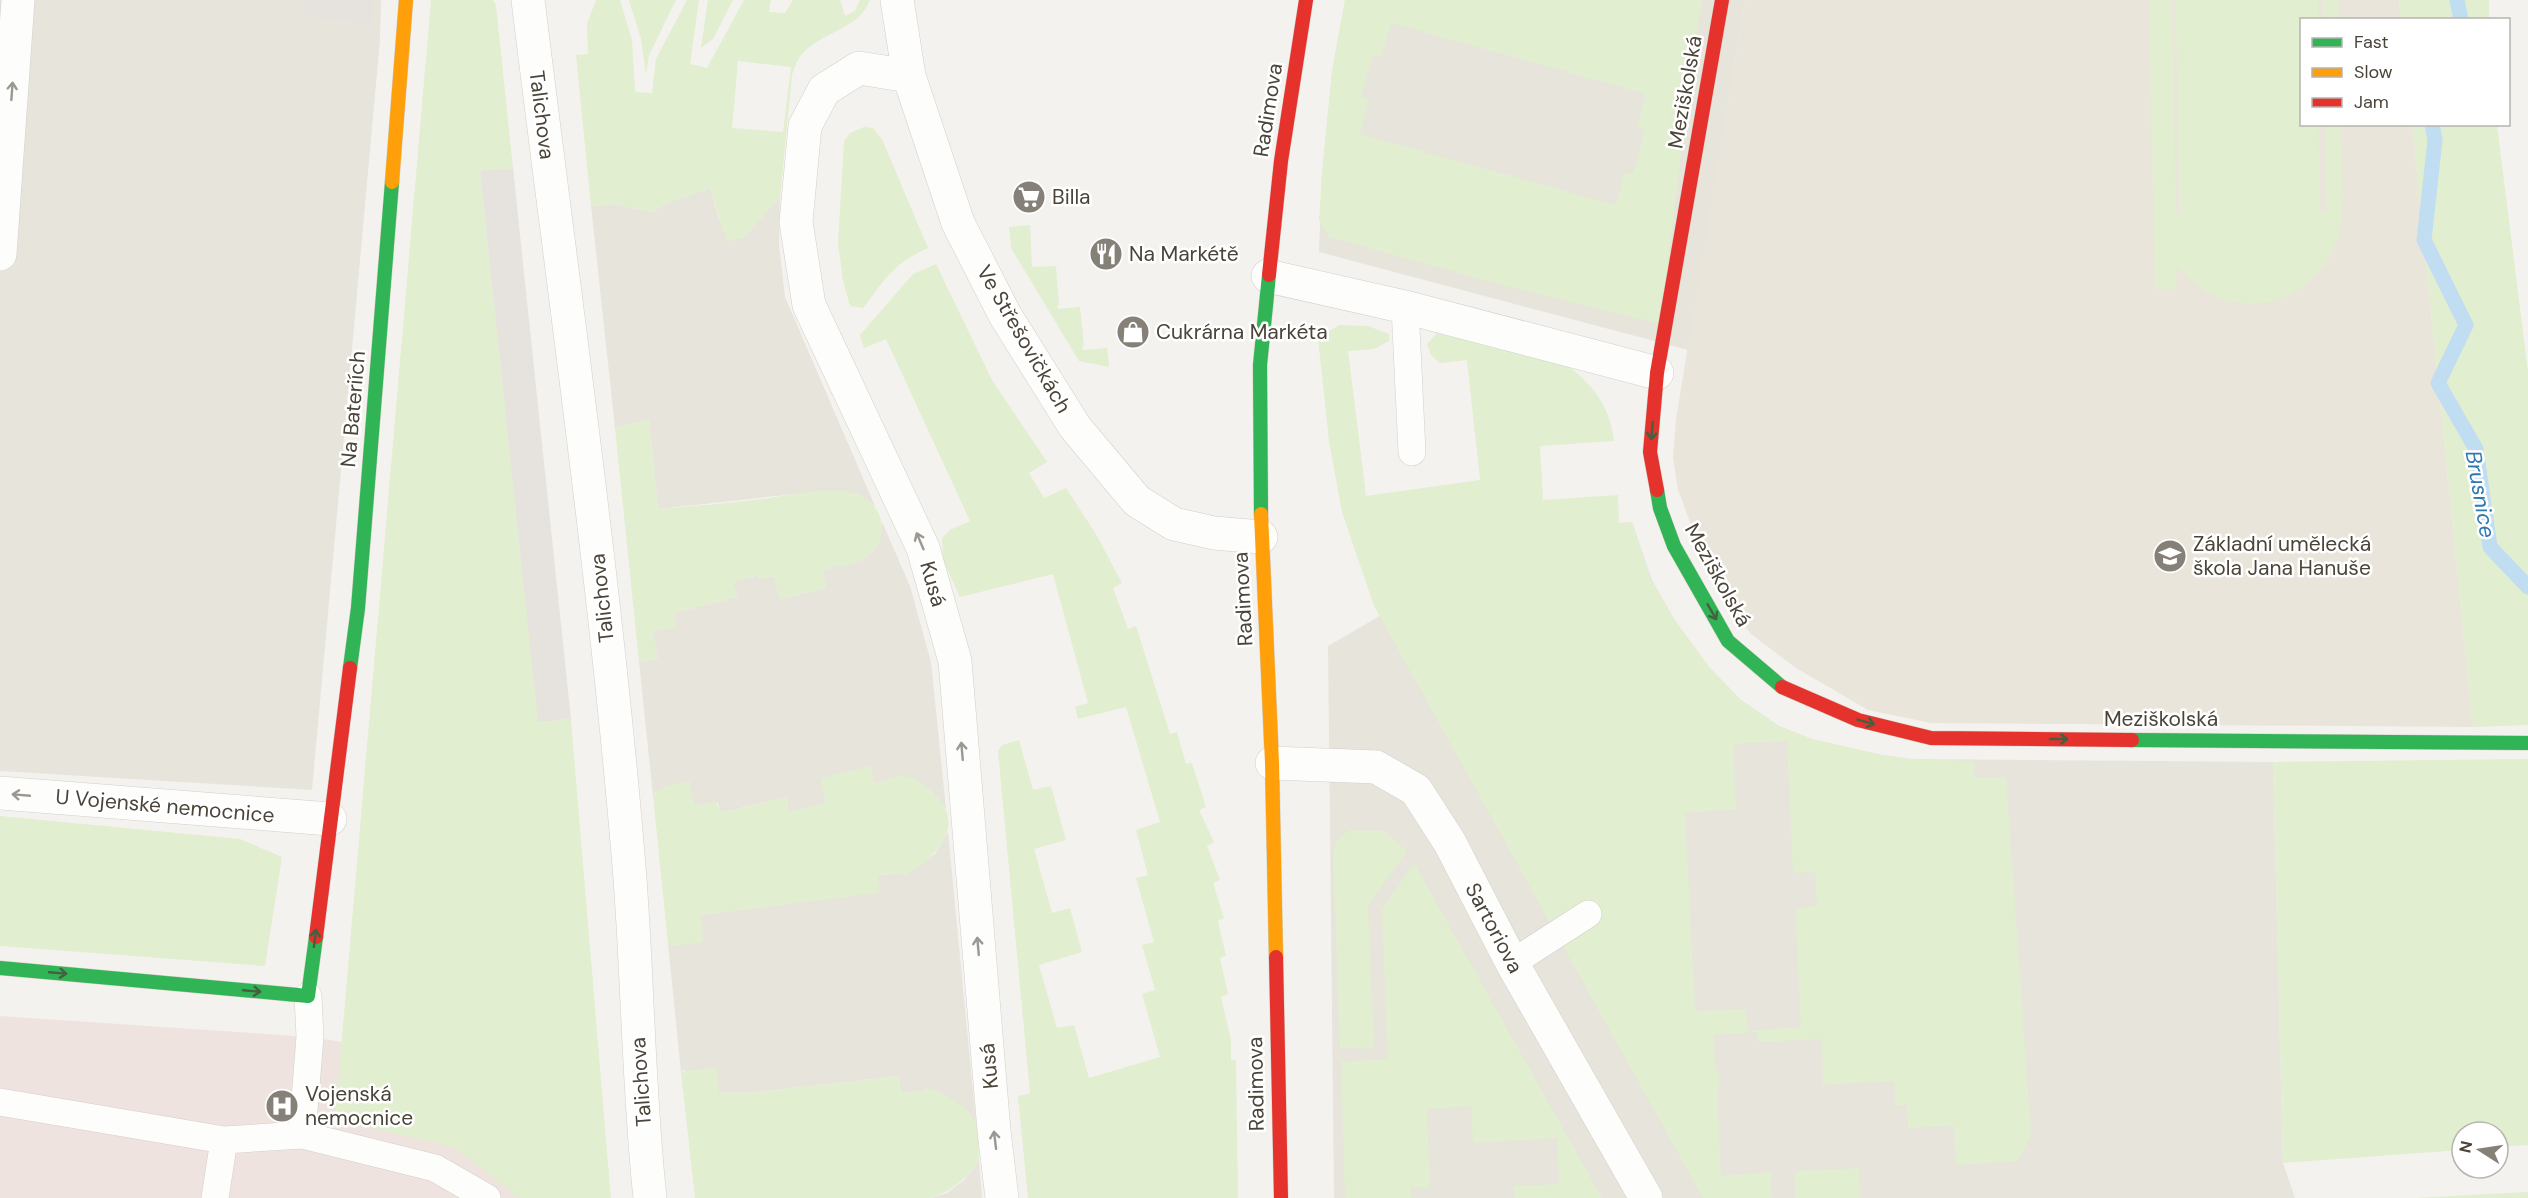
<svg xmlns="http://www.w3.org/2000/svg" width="2528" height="1198" font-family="'DM Sans',sans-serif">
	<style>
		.residential { fill: #e7e4dc }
		.industrial { fill: #e6e2de }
		.education { fill: #eae5da }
		.medical { fill: #eee3df }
		.green { fill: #e1eecf; fill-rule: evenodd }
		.parking { fill: #e6e3df }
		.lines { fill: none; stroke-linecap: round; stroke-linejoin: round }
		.stream { stroke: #c0ddf1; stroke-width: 15 }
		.lane-casing { stroke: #d2d0cb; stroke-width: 28 }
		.street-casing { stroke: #d2d0cb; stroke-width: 34 }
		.fast-casing { stroke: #d3cfc5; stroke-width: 15 }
		.slow-casing { stroke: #d3cfc5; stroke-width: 15 }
		.jam-casing { stroke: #d3cfc5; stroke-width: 15 }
		.lane { stroke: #fdfdfc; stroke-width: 27 }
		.street { stroke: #fdfdfc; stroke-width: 33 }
		.fast { stroke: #30b455; stroke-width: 14 }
		.slow { stroke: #ff9f0a; stroke-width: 14 }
		.jam { stroke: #e5322d; stroke-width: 14 }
		.oneway { stroke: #9b9791 }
		.oneway2 { stroke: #446040 }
		.labels { text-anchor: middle; stroke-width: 5; stroke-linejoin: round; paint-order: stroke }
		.street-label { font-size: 21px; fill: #4b4439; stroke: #fff }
		.poi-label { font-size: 21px; fill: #4b4439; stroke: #fff; text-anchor: start }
		.water-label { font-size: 22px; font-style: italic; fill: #2e7ab2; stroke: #fff }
	</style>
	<rect width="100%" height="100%" fill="#f4f2ee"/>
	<path class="residential" d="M0 0H381L380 40 312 790 0 771Z
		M1345 0H1745L1688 350 1319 252 1322 174 1332 72Z
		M710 188 719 219 743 238 780 197 779 245 785 297 875 506 860 495 840 491 795 494 658 509 649 420 615 428 591 206 615 204 653 212 666 203Z
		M882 522 910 586 931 662 946 809 932 792 897 777 875 784 870 767 821 779 826 803 789 813 786 797 720 813 718 803 694 806 689 781 655 792 653 796 639 662 658 658 652 632 676 624 673 613 737 597 733 582 759 575 760 579 774 576 780 599 826 588 822 570 861 560 880 540Z
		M1632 522 1652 580 1674 619 1709 667 1741 700 1779 726 1812 739 1882 755 1912 759 2273 762 2283 1163 2295 1198H1334L1328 646 1519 535Z
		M948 832 976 1123 963 1108 925 1088V1091L901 1093 899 1076 740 1094V1092L719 1093 684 1070 681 1072 668 944 671 945 701 915 879 892 877 875 903 873 935 854Z
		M979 1161 982 1198H930L947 1193 964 1180Z"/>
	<path class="industrial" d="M306 0H374L373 23 304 17Z"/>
	<path class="education" d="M1745 0H2399L2401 19 2302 20V124L2412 125 2473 727 1931 723 1868 710 1796 668 1751 634 1725 600 1703 557 1678 490 1673 458 1676 419Z"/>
	<path class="medical" d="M0 1016 310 1037 533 1072 604 1198H0Z"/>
	<path class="green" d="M431 0H493L496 5 513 168 480 172 539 722 571 719 611 1198H519L455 1148 335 1119Z
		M596 0H620L632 40 635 92 652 93 656 59 687 0H699L690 64 707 68 744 0H771L769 12 785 13 793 0H840L845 16 855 11 860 0H870C859 31 817 32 800 57 796 62 794 69 792 75L780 197 743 238 727 242 710 188 666 203 653 212 615 204 591 206 576 55 588 54 587 24ZM738 61 791 67 783 132 732 128Z
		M629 0H676L649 55 646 75 641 39Z
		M708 0H733L713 39 701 48Z
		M1345 0H1702L1690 75 1661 324 1502 285 1329 237 1319 220 1322 174 1332 72ZM1391 23 1646 94 1637 127 1645 130 1633 174 1625 172 1616 205 1360 134 1369 100 1361 97 1373 55 1381 57Z
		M2149 0H2172L2176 214 2179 213 2176 0H2319V19L2302 20V124L2319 125 2320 212H2327L2325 125H2340C2341 159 2348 206 2337 239 2322 290 2265 318 2216 296 2200 289 2188 278 2177 265L2176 289H2155Z
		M2323 0H2338L2339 19H2323Z
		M2399 0H2489V19H2401Z
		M2412 125H2497L2528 372V725L2473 727Z
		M864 127 873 128 882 139 928 248C893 264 886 278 863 308L850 306 843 281 838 243 844 141 850 133Z
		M1030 225 1032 267 1056 266 1059 305H1057L1058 309 1080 307 1084 346 1082 347 1083 350 1107 348 1109 367 1079 361 1011 248 1009 227Z
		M936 264 992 380 1047 462 1029 473 1044 498 1066 488 1096 534 1122 583 1113 588 1128 629 1136 626 1170 734 1177 732 1186 764 1192 763 1206 807 1199 810 1214 842 1207 846 1220 880 1213 883 1224 918 1218 921 1226 956 1220 958 1228 994 1221 997 1231 1040V1060H1236L1238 1198H1028L1018 1096 1030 1093 998 751 1002 745 1019 740 1033 790 1051 786 1066 840 1034 849 1052 913 1070 908 1082 952 1039 965 1057 1028 1074 1025 1089 1078 1160 1057 1142 994 1155 990 1142 945 1154 942 1136 878 1148 875 1136 830 1160 822 1126 707 1078 719 1075 707 1088 703 1053 574 960 597 943 560 942 538 950 530 970 521 886 339 864 348 860 335 913 274Z
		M1339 325 1368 326 1389 334V341L1374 349 1348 351 1366 496 1480 480 1467 360 1440 363 1431 355 1427 344 1437 333 1569 367C1595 387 1610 407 1614 441L1540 446 1543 500 1618 495 1619 523 1632 522 1651 580 1674 619 1709 667 1741 700 1779 726 1812 739 1882 755 1912 759 1974 761V777H2006L2031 1136 2018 1161 1956 1165 1954 1126 1908 1128 1907 1105H1895L1894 1081 1823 1085 1822 1039 1758 1042 1757 1032 1714 1035 1715 1066 1720 1080 1717 1095 1721 1176 1771 1172 1772 1198H1703L1374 606 1342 512 1329 441 1318 338ZM1787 741 1793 873 1815 872 1817 906 1795 908 1801 1027 1748 1031 1746 1009 1695 1011 1685 813 1736 809 1733 744Z
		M649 420 658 509C693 506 728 503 763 499 791 495 832 485 859 495 876 501 887 522 880 540 871 564 843 565 822 570L826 588 780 599 774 576 760 580 759 575 733 582 737 597 673 613 676 624 674 628 652 632 658 658 639 662 615 428Z
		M2528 759V1145L2498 1147V1132H2462V1150L2283 1163 2273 762Z
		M870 766 875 784C882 782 895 776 900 776 912 776 921 783 929 790 971 822 937 858 903 876L902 873 878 875 879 893 701 915 703 942 671 946 668 944 653 796C660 785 677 784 689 781L695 806 715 801 721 813 786 797 789 812 826 803 820 779Z
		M0 816 240 839 282 857 265 966 0 946Z
		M1350 830 1384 831 1407 851 1368 906 1374 1047 1340 1049 1333 855 1336 841Z
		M1414 863 1602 1198H1515L1514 1186 1559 1184 1557 1138 1473 1143 1471 1106 1427 1109 1430 1187H1411V1198H1345L1341 1062 1388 1059 1382 910Z
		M716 1067 719 1093 741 1092V1094L899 1076 901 1093 925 1091 924 1087C944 1093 966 1103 975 1122 980 1132 978 1150 979 1161 965 1180 952 1191 930 1198H695L681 1072Z
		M1859 1168 1860 1198H1795V1171Z
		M2528 1192V1198H2415Z"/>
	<path class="parking" d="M513 168 571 719 538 722 480 171Z"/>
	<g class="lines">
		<path class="stream" d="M2457 0 2461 20
			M2432 124 2435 140 2424 240 2466 325 2438 383 2476 449 2490 547 2528 587"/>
		<g class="lane-casing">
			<path id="lane" d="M1405 307 1412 452
				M1512 963 1588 914
				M0 1102 224 1140 302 1135 435 1168 487 1198
				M302 1135 310 1037 308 996
				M215 1198 224 1140"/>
		</g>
		<g class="street-casing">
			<path id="street" d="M528 0C563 288 605 576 629 866 638 976 638 1088 650 1198
				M897 0 909 76 958 223 1005 315 1075 427 1137 501 1174 524 1214 533 1261 537
				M909 76 859 68 824 90 805 126 796 222 809 305 923 548 955 661 994 1131 1002 1198
				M0 254 18 0
				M1268 276 1405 307 1657 373
				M1272 763 1376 767 1416 790 1450 843 1512 963 1646 1198
				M0 793 330 819"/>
		</g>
		<g class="fast-casing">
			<path id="fast" d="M1657 490 1660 508 1674 546 1728 641 1782 687
				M1261 514 1260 365 1269 275
				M350 668 358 608 392 182
				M2132 740 2528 743
				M0 968 308 996 316 937"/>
		</g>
		<g class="slow-casing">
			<path id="slow" d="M392 182 406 0
				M1261 514 1272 763 1276 957"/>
		</g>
		<g class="jam-casing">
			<path id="jam" d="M1269 275 1281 161 1306 0
				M1657 490 1650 452 1657 373 1722 0
				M1782 687 1858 720 1931 738 2132 740
				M316 937 350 668
				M1276 957 1281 1198"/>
		</g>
		<use href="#lane" class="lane"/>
		<use href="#street" class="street"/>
		<use href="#fast" class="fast"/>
		<use href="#slow" class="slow"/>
		<use href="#jam" class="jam"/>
	</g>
	<defs><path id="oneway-shaft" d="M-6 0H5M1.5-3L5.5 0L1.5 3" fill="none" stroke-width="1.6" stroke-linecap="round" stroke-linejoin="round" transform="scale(1.5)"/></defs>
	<g class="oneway">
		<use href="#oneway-shaft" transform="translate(12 91) rotate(-86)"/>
		<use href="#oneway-shaft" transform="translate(920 541) rotate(-113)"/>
		<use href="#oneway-shaft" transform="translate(962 751) rotate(-95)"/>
		<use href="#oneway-shaft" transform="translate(21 795) rotate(-175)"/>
		<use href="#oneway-shaft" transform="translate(978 946) rotate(-95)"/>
		<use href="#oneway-shaft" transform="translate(995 1140) rotate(-97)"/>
	</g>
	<g class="oneway2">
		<use href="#oneway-shaft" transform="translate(1652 431) rotate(95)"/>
		<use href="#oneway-shaft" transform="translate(1712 612) rotate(60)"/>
		<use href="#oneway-shaft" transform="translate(1866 722) rotate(15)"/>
		<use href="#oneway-shaft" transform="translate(2059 739)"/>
		<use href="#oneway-shaft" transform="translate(315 938) rotate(-83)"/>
		<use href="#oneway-shaft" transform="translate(58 973) rotate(5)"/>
		<use href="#oneway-shaft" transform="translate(252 991) rotate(5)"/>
	</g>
	<defs>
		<g id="supermarket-disc" transform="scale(1.725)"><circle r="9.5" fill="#868178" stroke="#fff"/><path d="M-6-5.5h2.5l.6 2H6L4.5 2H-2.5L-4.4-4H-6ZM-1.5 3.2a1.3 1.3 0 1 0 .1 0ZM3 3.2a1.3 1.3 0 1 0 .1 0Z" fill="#fff"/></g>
		<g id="restaurant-disc" transform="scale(1.725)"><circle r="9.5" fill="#868178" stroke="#fff"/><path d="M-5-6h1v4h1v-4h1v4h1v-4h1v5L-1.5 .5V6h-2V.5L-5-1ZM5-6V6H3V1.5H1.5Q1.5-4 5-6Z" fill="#fff"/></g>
		<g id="shop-disc" transform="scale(1.725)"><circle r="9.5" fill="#868178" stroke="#fff"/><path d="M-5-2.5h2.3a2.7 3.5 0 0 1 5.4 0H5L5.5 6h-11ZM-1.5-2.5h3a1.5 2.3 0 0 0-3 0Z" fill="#fff"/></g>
		<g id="school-disc" transform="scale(1.725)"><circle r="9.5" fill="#868178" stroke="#fff"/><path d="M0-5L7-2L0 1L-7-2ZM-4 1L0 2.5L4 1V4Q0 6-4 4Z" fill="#fff"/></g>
		<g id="hospital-disc" transform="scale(1.725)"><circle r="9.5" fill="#868178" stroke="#fff"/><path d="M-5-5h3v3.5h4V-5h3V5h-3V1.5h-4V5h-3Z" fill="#fff"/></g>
	</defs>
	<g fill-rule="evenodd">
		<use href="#supermarket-disc" x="1029" y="197"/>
		<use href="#restaurant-disc" x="1106" y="254"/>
		<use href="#shop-disc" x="1133" y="332"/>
		<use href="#school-disc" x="2170" y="556"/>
		<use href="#hospital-disc" x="282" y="1106"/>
	</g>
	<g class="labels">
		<g class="street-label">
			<text transform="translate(1685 92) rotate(-80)" y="7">Meziškolská</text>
			<text transform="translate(1268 110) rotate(-81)" y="7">Radimova</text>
			<text transform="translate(542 115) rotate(83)" y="7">Talichova</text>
			<text transform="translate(1024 339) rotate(60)" y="7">Ve Střešovičkách</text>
			<text transform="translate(353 409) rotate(-85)" y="7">Na Bateriích</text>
			<text transform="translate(1718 575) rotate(61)" y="7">Meziškolská</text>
			<text transform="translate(933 584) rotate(74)" y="7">Kusá</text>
			<text transform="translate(602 598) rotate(-96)" y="7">Talichova</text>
			<text transform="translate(1243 599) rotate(-93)" y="7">Radimova</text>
			<text x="2161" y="726">Meziškolská</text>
			<text transform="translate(165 806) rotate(5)" y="7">U Vojenské nemocnice</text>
			<text transform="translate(1494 928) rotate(62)" y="7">Sartoriova</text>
			<text transform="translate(989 1066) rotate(-95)" y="7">Kusá</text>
			<text transform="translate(641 1082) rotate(-94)" y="7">Talichova</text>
			<text transform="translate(1256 1084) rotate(-91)" y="7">Radimova</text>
		</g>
		<g class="poi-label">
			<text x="1052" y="204">Billa</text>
			<text x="1129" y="261">Na Markétě</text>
			<text x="1156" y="339">Cukrárna Markéta</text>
			<text x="2193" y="551">Základní umělecká<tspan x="2193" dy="24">škola Jana Hanuše</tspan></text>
			<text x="305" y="1101">Vojenská<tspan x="305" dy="24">nemocnice</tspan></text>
		</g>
		<g class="water-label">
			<text transform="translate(2481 494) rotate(80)" y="8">Brusnice</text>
		</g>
	</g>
	<rect x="2300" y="18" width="210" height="108" fill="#ffffff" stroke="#b7b4b0" stroke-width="1.5"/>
	<rect x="2312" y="38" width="30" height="9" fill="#30b455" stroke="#b7b4b0" stroke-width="1.5"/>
	<text x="2354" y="48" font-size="18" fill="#4b4439">Fast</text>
	<rect x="2312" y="68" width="30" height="9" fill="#ff9f0a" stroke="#b7b4b0" stroke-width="1.5"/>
	<text x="2354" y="78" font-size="18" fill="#4b4439">Slow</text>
	<rect x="2312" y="98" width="30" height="9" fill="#e5322d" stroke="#b7b4b0" stroke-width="1.5"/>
	<text x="2354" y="108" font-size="18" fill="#4b4439">Jam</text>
	<g transform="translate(2480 1150) rotate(282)"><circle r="28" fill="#ffffff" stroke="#b7b4b0" stroke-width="1.5"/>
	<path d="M0-4.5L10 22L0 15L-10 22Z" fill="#868178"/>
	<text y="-9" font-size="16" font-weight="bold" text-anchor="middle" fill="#4b4439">N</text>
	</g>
</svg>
